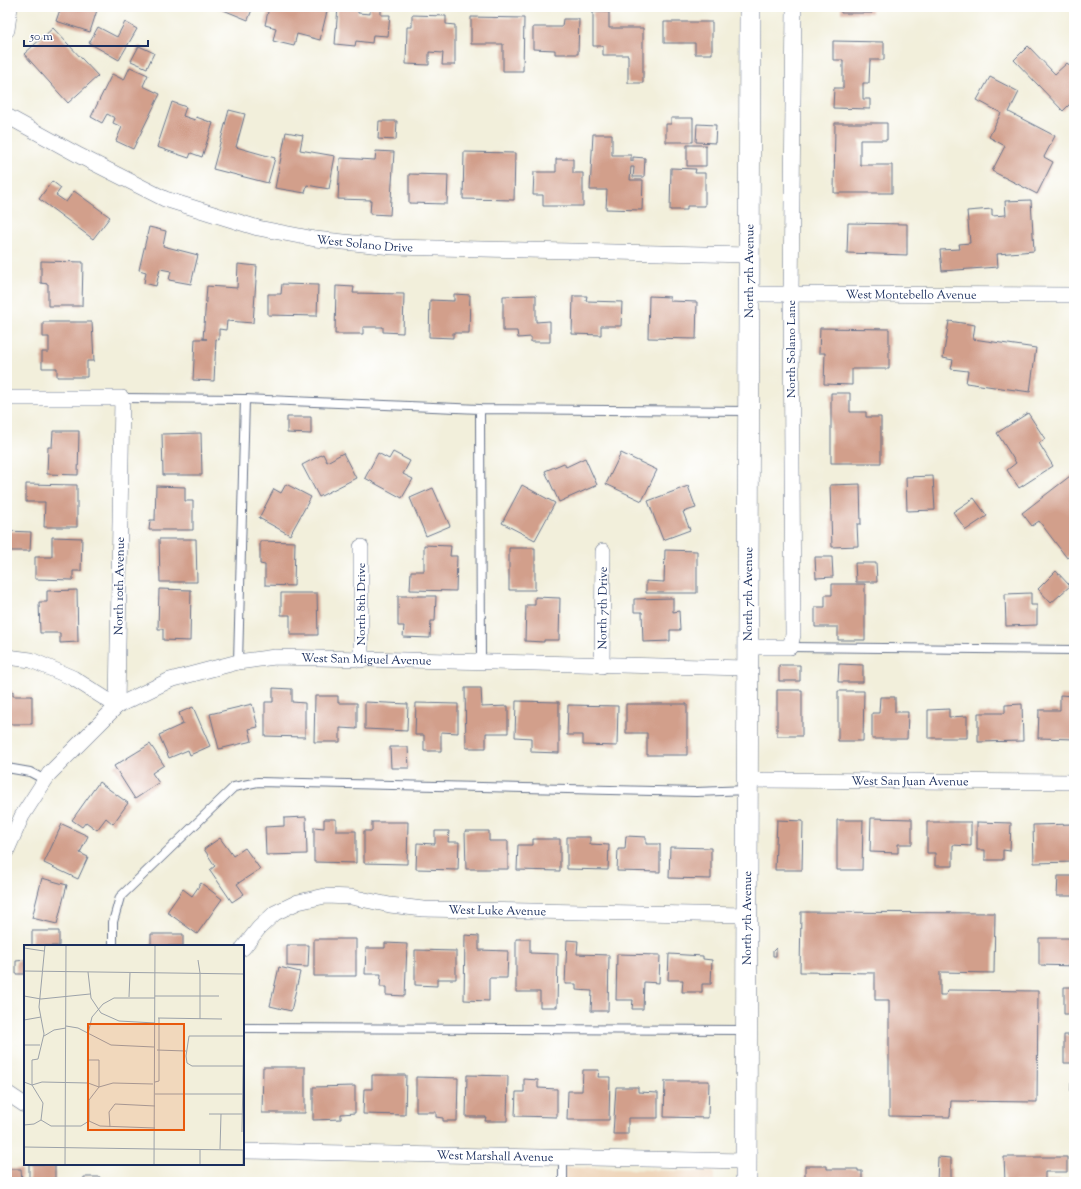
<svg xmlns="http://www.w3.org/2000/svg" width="1081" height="1189" font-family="'Sorts Mill Goudy',serif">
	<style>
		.built { fill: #efd6bb }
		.building { fill: #d29f8b }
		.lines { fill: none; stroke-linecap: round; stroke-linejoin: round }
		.lane-casing { stroke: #66728a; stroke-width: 10 }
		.street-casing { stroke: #66728a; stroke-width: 16 }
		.secondary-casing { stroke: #66728a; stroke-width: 22 }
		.lane { stroke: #fff; stroke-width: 8 }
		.street { stroke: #fff; stroke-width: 15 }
		.secondary { stroke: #fff; stroke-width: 21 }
		.labels { text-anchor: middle; stroke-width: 3; stroke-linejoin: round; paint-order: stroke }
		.street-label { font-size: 12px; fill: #1b2f5e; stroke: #fff }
		.inset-road { fill: none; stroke: #9ca2a9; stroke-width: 1 }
		.view { fill: #e8590c; fill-opacity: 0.15; stroke: #e8590c; stroke-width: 2 }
		.inset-edge { fill: none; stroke: #1b2f5e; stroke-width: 2 }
	</style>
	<rect width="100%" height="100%" fill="#fff"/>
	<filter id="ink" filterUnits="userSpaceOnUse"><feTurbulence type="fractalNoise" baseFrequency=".025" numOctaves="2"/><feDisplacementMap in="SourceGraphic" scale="8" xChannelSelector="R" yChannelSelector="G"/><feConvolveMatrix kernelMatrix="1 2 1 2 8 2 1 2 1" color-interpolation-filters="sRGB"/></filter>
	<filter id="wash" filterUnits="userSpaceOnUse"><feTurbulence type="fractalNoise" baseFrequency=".012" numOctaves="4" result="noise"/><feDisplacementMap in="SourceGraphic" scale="16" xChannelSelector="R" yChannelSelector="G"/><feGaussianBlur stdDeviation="0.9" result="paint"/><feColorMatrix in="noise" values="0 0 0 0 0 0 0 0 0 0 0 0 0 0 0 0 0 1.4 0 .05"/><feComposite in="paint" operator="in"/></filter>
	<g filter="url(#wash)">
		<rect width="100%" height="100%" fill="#f2efdb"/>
		<path class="built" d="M557 1167 714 1172V1182H557Z"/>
		<g id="blocks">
			<path class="building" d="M61 7H98L90 32 56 21Z
				M216 7H253L248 20Z
				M269 7H328L320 40 297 34 294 46 273 41 276 28 265 25Z
				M338 7H358V13L370 14V7L381 8V15H390L388 36 373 35 372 43 356 41 355 46 335 44Z
				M841 7H872V13H841Z
				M593 12H609V28H643V83H628V55H603V46H593Z
				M412 15 446 16V24L455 25V65H442L443 53 429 52V65L406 64 407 27H412Z
				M471 17 524 18 523 71H503V44H471Z
				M563 19H579L578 54H555V50L533 49V27H562Z
				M125 22 137 29 119 60 89 43 98 27 117 37Z
				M664 22H712V54H695V43H664Z
				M53 28 98 76 68 103 24 54Z
				M833 41 884 42V60H870L869 83H863V99H870V109L833 108 834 88H843V60H833Z
				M139 46 154 53 147 68 131 61Z
				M1028 46 1055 74 1067 63 1074 69V100L1063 111 1014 60Z
				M130 67 148 75 143 86 160 94 133 149 116 141 122 127 113 123 115 118 107 114 102 123 91 117 112 74 124 80Z
				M990 77 1019 92 1009 112 1055 136 1044 157 1053 162 1037 194 992 171 1005 146 989 137 1001 113 977 100Z
				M172 102 186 107 183 116 195 120 196 117 213 123 202 157 191 153 189 158 157 147Z
				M229 110 245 114 236 147 275 158 268 183 213 169Z
				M671 118H693V142H666V124H671Z
				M379 121H397L396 140 378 139Z
				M835 123H887V140H860V165H892V193H834Z
				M697 124 716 125 715 143 696 142Z
				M286 132 303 135 300 150 335 156 329 189 307 185 305 193 275 188Z
				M593 134H612V155H631V161H633V157L645 158 644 177H633L634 167H631L630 180H643L642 210 606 209 607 190H590Z
				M687 145H706V166H687Z
				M376 151 394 152 390 215 370 214 371 200 338 199 340 158 375 160Z
				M464 152 515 153 514 200 463 199Z
				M556 159H573V173H583V206H543V195H533L534 172H556Z
				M671 168 696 169 695 173H705V206H687V210H670Z
				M409 174 448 175 447 204 409 203Z
				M52 181 61 188 56 195 66 202 74 191 110 217 93 239 39 199Z
				M1031 200 1034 251 997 254 998 267 942 271 940 250 960 249 959 244 970 243 967 211 992 209V216L1006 215 1005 201Z
				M848 223 907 224V255L847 253Z
				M149 227 166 231 163 246 198 255 191 284 169 280 171 271 160 269 156 286 144 283 146 272 139 270Z
				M41 261 83 262 82 306H48V284L41 283Z
				M238 264 257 266 253 323 227 321 226 330 219 329V340L216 339 214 381 193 380 195 339H207H203L207 286 237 288Z
				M282 284 318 285 317 316 268 315V294H281Z
				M336 286 354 287 353 293 404 294 403 333 383 332V327H363V334H335Z
				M454 294 470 295 469 333H453V338L429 337 430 300 454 301Z
				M536 295V322L550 321V342H531V337L518 338 517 331H503V296Z
				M573 296H587L586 301 622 302 621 326H601V335L572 334Z
				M649 296 670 297V301L697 302 696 339 648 338Z
				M949 321 975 325 973 339 1036 348 1030 392 966 383 968 371 951 369 953 360 943 358Z
				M43 322H92L94 361H87V377H57V368H42V352H49V337H43Z
				M820 328 889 329V369H852V385L824 384 825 353H819Z
				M831 393H850V412H866V417H881V463H831Z
				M1028 413 1045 439 1039 443 1053 466 1019 488 1007 470 1016 463 997 433Z
				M287 417H311V434L287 433Z
				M53 431H79L78 475 47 474 48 447H52Z
				M201 433 202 475H163L162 434Z
				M393 452 410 461 403 474 413 479 402 498 365 478 378 453 389 459Z
				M343 453 356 478 319 497 302 465 323 454 327 462Z
				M621 453 657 470 642 501 606 484Z
				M585 458 597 485 559 502 545 471 564 463 566 467Z
				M1074 473V553L1067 558 1039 521 1032 526 1022 513Z
				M933 476 935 510 907 511 906 477Z
				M26 484 77 485V527H44L45 502H26Z
				M286 484 311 497 290 535 259 518 274 489 281 493Z
				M860 484 861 524H857L858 546 832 547 830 485Z
				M522 485 555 503 535 540 502 523Z
				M156 486 185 487V501H193V530H149L150 520H155Z
				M688 486 696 508 683 512 690 530 663 540 648 501Z
				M433 488 450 526 426 536 410 498Z
				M974 498 987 516 966 530 953 512Z
				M7 531 31 532 30 551H7Z
				M52 537 82 538 81 571H73V580L35 579V557H52Z
				M159 539H196L197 582H160Z
				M260 541 295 542 294 586 265 585V565L260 564Z
				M424 545 451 546 450 556H457L456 591 410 590 411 571H424Z
				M509 548H535V590H509Z
				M665 550 697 551V593H646V581L664 582Z
				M815 557H832L833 577 816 578Z
				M855 563H876L877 582H856Z
				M1056 571 1070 586 1051 603 1038 589Z
				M832 584H865V640H838V627H815V607H825V595H832Z
				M159 589 191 590 190 641 163 640V629H158Z
				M77 590 78 642 60 643V633H40L39 602H47V591Z
				M281 593H317L318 635H290V615H281Z
				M1031 593V605H1037V625L1006 626 1005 594Z
				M398 596H436L435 621H431L430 638 403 637 404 626H398Z
				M535 597 560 598 559 640H544V642L525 641 526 605H535Z
				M673 598V612L679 611 680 630H670V641L643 642 642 612H634V599Z
				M839 664 863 665V682H838Z
				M779 665H800V681H779Z
				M273 688 292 689V702L305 703V737L265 736V702H273Z
				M465 688H481L482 707 508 706V733H486V748H466Z
				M777 690H802V736H777Z
				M7 691H13V696H32V724H7Z
				M838 691H864L863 741H838Z
				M1060 695 1074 696V739L1038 738 1039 710H1060Z
				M315 696H338V703H357V729L340 728V742H314Z
				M880 697H895V712H908L907 739H872V713H879Z
				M516 701 559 702V753L531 752V738L515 737Z
				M365 702 408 704 407 731 365 729Z
				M416 703 458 704V733L441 732V751H424V735H415Z
				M252 704 258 727 249 729 252 741 219 749 210 714Z
				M626 704H687V755H647V733H626Z
				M1022 704 1023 741 978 742V713H1005V705Z
				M568 705 618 706 617 746 583 745V735H567Z
				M193 707 210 746 190 755 188 750 169 758 159 735 183 724 179 713Z
				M949 709V717L967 716V738H928V710Z
				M150 744 164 765 152 773 159 783 135 799 114 766Z
				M390 747H408L409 768H391Z
				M99 782 128 803 113 824 106 818 97 830 86 822 82 827 72 820Z
				M306 817 307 854 266 855 265 827 284 826V818Z
				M871 818 912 819V844H898V853L870 852Z
				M324 819H336V831H356V863L314 862V827L324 828Z
				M777 820 803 821 802 870H775Z
				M837 820H863L862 870H837Z
				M372 822H408L407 864 364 863V831H372Z
				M927 822H971V846L953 845V866H935V853H927Z
				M977 822 1011 823 1010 851 1003 850V860H985V850H977Z
				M62 824 88 836 80 853 88 857 78 879 44 863Z
				M1074 824V862L1034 863 1033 825Z
				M435 831H449L448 842H459L458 870 416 869 417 843 435 844Z
				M465 831H489V841H508V869H466Z
				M626 836 646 837V844H660V872L617 871 618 849H625Z
				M567 837H590V844L609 845 608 870 567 869Z
				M220 838 233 856 245 848 260 869 237 884 244 894 232 902 210 870 215 866 204 849Z
				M533 839H560V871L517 870 518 845H533Z
				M670 847 711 848V879L669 878Z
				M1058 876H1074V896H1057Z
				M42 878 67 885 57 924 32 918Z
				M201 883 222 899 197 934 167 912 183 889 192 896Z
				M801 912 995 913 994 973 940 972V995H946L947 990 1038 991 1037 1102 951 1101 950 1117 889 1116V1000H875V973L800 972Z
				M32 931H59V946H32Z
				M151 934H183V946H151Z
				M465 935 479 936V950L508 951 507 978H489V1001L464 1000Z
				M1039 938H1074V966L1039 965Z
				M314 939H356V976H314Z
				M516 939H530V953L558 954 557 1007H540V992H516Z
				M567 940 578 941 577 954 609 955 608 1011H591L592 991 576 990V984H565Z
				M385 943 407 944 405 996 386 995V987H380L381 974H365L366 948H385Z
				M287 945H309L308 967 287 966Z
				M776 948V956H773V951Z
				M415 950 456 951V979H437V986L415 985Z
				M617 954 660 955 659 983 644 982 643 1009H632L633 1000H616Z
				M669 954 703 956V959L712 960 711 984H702V992H682L683 980H668Z
				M25 960V974H16V961Z
				M279 967 300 972 291 1011 270 1006Z
				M1064 987H1074V1014H1064Z
				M1064 1035H1074V1063H1064Z
				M263 1067H305V1113H262Z
				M583 1070H599L598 1077H610L609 1120H567L568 1091H582Z
				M372 1075H406L405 1115 363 1114 364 1089H372Z
				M467 1075 508 1076 507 1121H485L486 1117H466Z
				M416 1077 458 1078 457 1121H443V1118L436 1117V1112H416Z
				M524 1079 538 1080V1088L557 1089V1117L515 1116 516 1092H524Z
				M665 1081H709L708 1118 664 1117Z
				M1071 1083H1074V1111L1070 1110Z
				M355 1086V1113L341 1114V1119L313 1120V1087Z
				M616 1087H638V1092L658 1093V1118H628V1134H613Z
				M938 1157 951 1158V1182H937Z
				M1004 1157H1067V1172H1045V1180H1060V1182H1005Z
				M29 1164H55V1182H29Z
				M805 1166H827V1169H858V1171H862V1182H805Z
				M7 1169H21L22 1182H7Z
				M84 1177H100V1182H83Z"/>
		</g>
	</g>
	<g filter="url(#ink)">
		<use href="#blocks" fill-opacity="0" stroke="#66728a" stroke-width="1"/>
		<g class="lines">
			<g class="lane-casing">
				<path id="lane" d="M122 398 245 399 480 409 748 411
					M480 409 481 663
					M790 647 1074 650
					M238 662 245 399
					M7 768 30 772 45 780
					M113 946V922L120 897 234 787 258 782 696 792 747 790
					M243 1028 746 1030
					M563 1182V1158"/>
			</g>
			<g class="street-casing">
				<g id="street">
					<path d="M7 30 10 7"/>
					<path id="s1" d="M7 116 80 156 165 199 258 228 315 239 392 247 749 255"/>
					<path id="s2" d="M749 294 1074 295"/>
					<path d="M7 398H122L117 706 49 774 22 816 7 850"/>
					<path d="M747 647H790L793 635 791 294 794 7"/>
					<path id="s3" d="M7 657 31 660 73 678 117 706 170 680 238 662 275 657 747 668"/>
					<path d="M361 660V547"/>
					<path id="s4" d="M602 666 603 551"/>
					<path id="s5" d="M747 780 1074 782"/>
					<path id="s6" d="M243 948 259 928 275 913 298 902 325 896 351 897 390 905 423 909 747 915"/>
					<path d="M7 1093 25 1105"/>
					<path id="s7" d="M243 1151 746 1161"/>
				</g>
			</g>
			<g class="secondary-casing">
				<g id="secondary">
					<path id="s8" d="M746 1182 750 7"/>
				</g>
			</g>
			<use href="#lane" class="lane"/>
			<use href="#street" class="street"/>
			<use href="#secondary" class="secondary"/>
		</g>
	</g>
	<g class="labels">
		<g class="street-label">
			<text dy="4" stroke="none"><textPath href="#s1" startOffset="384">West Solano Drive</textPath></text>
			<text dy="4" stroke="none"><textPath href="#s8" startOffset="911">North 7th Avenue</textPath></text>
			<text dy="4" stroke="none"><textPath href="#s2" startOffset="162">West Montebello Avenue</textPath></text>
			<text transform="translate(791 349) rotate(-90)" y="4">North Solano Lane</text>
			<text transform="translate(119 586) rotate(-89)" y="4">North 10th Avenue</text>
			<text dy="4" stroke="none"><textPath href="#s8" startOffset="588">North 7th Avenue</textPath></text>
			<text transform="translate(361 604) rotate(-90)" y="4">North 8th Drive</text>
			<text dy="4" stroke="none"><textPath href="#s4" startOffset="58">North 7th Drive</textPath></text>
			<text dy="4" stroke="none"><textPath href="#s3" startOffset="380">West San Miguel Avenue</textPath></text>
			<text dy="4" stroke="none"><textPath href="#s5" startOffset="163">West San Juan Avenue</textPath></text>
			<text dy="4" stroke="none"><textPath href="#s6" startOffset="274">West Luke Avenue</textPath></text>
			<text dy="4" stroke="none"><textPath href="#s8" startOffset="264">North 7th Avenue</textPath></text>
			<text dy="4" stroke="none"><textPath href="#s7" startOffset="252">West Marshall Avenue</textPath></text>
		</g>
	</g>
	<g transform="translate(24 945)">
		<rect width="220" height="220" fill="#f2efdb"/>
		<path class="inset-road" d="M220 0V27M0 3 20 6M174 15 176 28M0 26 220 29M64 27 67 53 77 68 95 76 131 78M0 51 17 54 66 49M131 51H195M105 52 106 28M134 73 198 74M176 74V29M0 75 17 72M42 81 54 83 87 100 130 102M20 91 30 85 42 83M0 100H16M133 105 162 106M219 121H168L163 118 162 111 165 91H219M0 137 8 140 18 137 64 138 75 142 89 138 129 139M131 137 135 136V73M131 149H219M185 169H219M17 175 19 158 8 140V115L14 114 20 89 15 62 21 0M17 175 27 181H57L65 176M65 176V155L75 142V115H64V89L68 72 79 59 90 53H131M65 176 76 181 131 183M0 180 10 179 17 175M86 182 85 167 91 159 131 161M218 187 220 75M0 202 131 204M131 204 220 205M196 204 197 169M219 205V220M41 220 42 0M130 220 131 0M176 220V205"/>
		<path class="view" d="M64 79H160V185H64Z"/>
		<rect width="220" height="220" class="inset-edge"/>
	</g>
	<rect width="1081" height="1189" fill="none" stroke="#fff" stroke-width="24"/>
	<path d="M24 40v6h124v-6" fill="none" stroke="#1b2f5e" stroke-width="2"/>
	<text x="30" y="40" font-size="12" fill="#1b2f5e" stroke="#ffffff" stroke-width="3" paint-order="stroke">50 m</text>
</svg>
